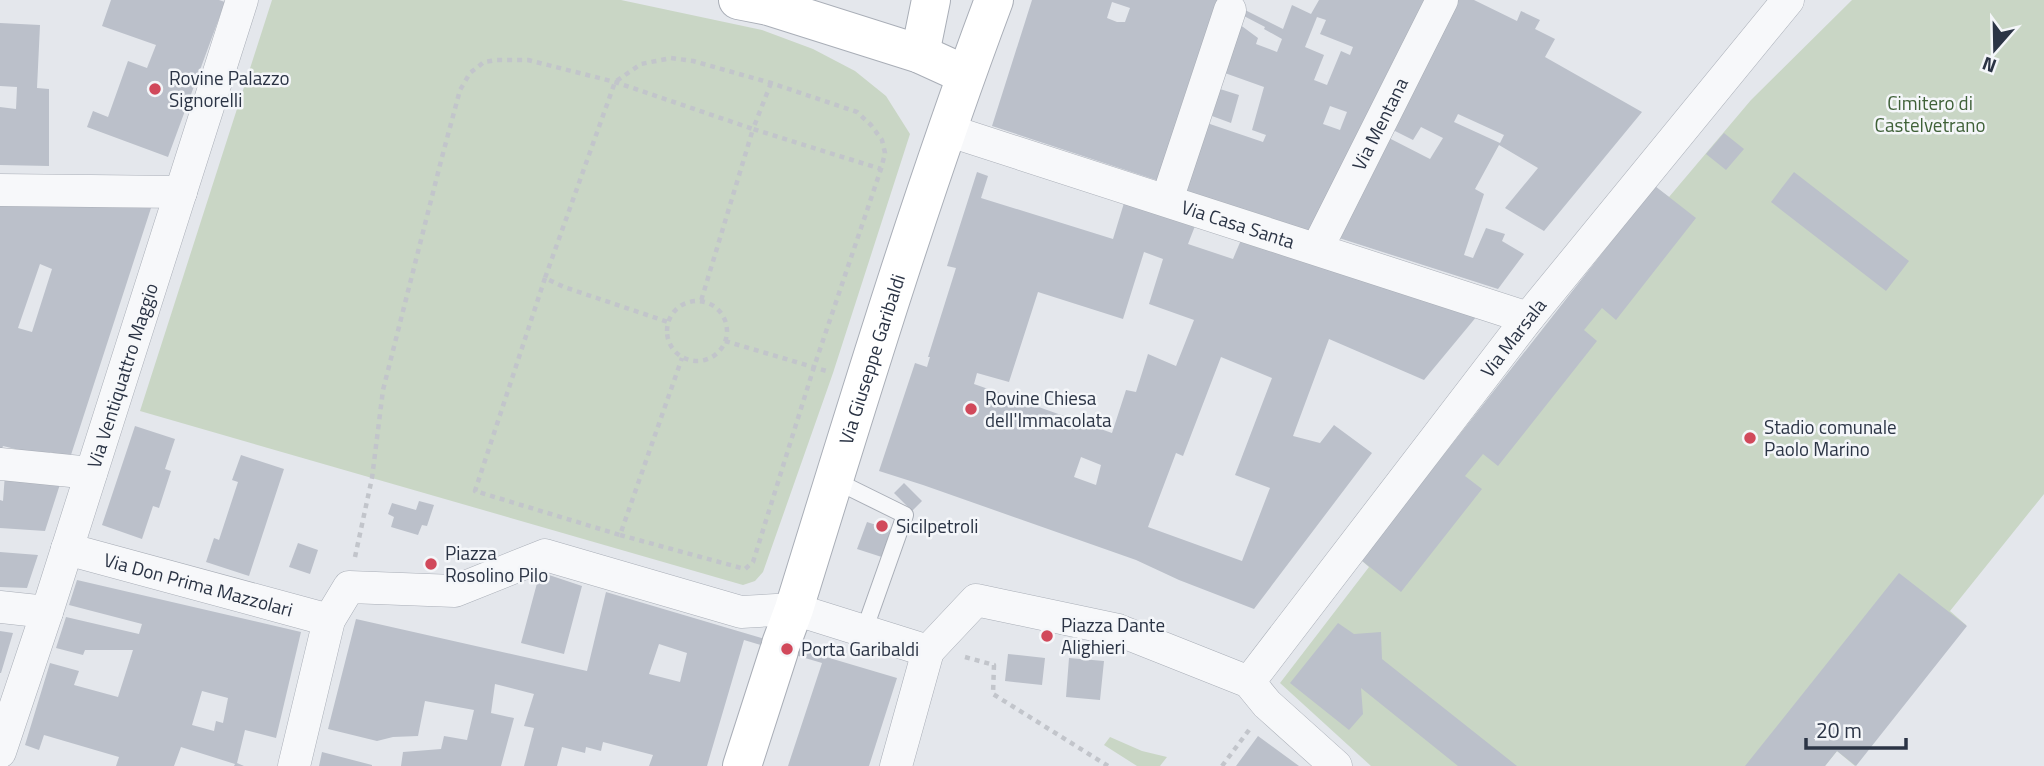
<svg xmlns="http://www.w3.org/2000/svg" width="2044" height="766" font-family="'Titillium Web',sans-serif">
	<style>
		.green { fill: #c9d6c5 }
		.building { fill: #bbc0ca; fill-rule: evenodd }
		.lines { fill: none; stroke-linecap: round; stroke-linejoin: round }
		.service-casing { stroke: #a9aeb7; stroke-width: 18 }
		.minor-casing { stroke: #a9aeb7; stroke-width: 33 }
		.secondary-casing { stroke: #a9aeb7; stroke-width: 40 }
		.path { stroke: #c2c5cb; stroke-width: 4.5; stroke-dasharray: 5 5; stroke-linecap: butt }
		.service { stroke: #f7f8fa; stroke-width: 16 }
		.minor { stroke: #f7f8fa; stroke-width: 32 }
		.secondary { stroke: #fff; stroke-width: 38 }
		.poi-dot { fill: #d1495b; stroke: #f4f6f9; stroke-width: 2.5 }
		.labels { text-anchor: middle; stroke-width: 5; stroke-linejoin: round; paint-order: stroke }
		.poi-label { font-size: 19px; fill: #2b3445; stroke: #f4f6f9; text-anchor: start }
		.park-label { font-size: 19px; fill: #3f6138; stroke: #f4f6f9 }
		.street-label { font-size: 19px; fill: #2b3445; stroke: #f4f6f9 }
	</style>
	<rect width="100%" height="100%" fill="#e4e7ec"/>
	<path class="green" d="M272 0H621L762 30 813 49 855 71 886 96 910 134 833 373 763 572 755 581 743 585 140 411Z
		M1852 0H2044V494L1950 611 1966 625 1855 766 1837 751 1825 766H1371L1280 683 1369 567 1361 560 1655 187 1669 197 1751 100Z
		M1110 737 1142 751 1167 757 1160 766H1137L1104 745Z"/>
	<path class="building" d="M111 0H219L225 2 168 157 87 127 93 111 108 117 128 61 147 68 156 45 102 26Z
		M1032 0H1226L1162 182 992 126ZM1112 2 1130 8 1125 22H1117L1107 18Z
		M1319 0H1430L1317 233 1186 191 1207 123 1263 142 1266 135 1252 130 1264 87 1222 72 1239 24 1258 38 1256 44 1277 52 1282 39 1264 29 1265 27 1242 15 1245 10 1283 29 1292 5 1311 14ZM1317 17 1326 20 1320 34 1353 47 1350 55 1341 51 1327 85 1314 80 1324 55 1305 47ZM1330 106 1347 112 1340 130 1323 124Z
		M1456 0H1474L1517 21 1521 11 1540 20 1535 29 1555 39 1545 57 1642 112 1544 231 1505 208 1538 168 1499 145 1475 189 1484 194 1464 255 1473 258 1486 228 1505 234 1502 241 1524 254 1498 289 1339 238 1387 137 1430 159 1443 138 1421 127 1413 140 1391 129ZM1458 114 1504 135 1500 143 1454 122Z
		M0 23 40 25 37 88 49 89V166L0 165V107L16 109 17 87 0 86Z
		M1220 89 1239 95 1231 123 1212 116Z
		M1724 133 1744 149 1726 170 1706 154Z
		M977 172 988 176 981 198 1113 239 1124 203 1195 226 1188 244 1233 259 1241 240 1477 316 1424 380 1329 339 1293 436 1320 443 1334 425 1372 453 1254 609 1179 580 1136 560 923 485 879 471 915 363 927 367 930 357H928L956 268 947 266ZM1144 252 1163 259 1149 304 1194 320 1176 366 1148 354 1136 392 1126 390 1112 433 974 384 977 373 1009 382 1038 292 1123 319ZM1221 357 1272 378 1235 475 1270 488 1242 561 1148 527 1176 453 1183 456ZM1081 457 1101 465 1096 485 1074 477Z
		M1794 172 1909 261 1886 291 1771 202Z
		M1655 186 1696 218 1616 320 1602 308 1584 330 1597 341 1498 466 1483 454 1465 476 1482 489 1401 592 1361 560Z
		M0 205 151 208 70 458 50 452 48 457 3 446 0 453ZM40 264 52 269 32 332 18 328Z
		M135 426 175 439 165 469 171 471 159 508 153 506 142 539 102 525Z
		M241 455 284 469 249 576 206 562 214 538 219 540 238 482 232 480Z
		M5 474 62 478 45 531 0 528V500L3 501Z
		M904 483 922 501 912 511 894 493Z
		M419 501 434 505 427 526 422 525 418 535 391 527 394 517 388 514 392 503 416 510Z
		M867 522 901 533 891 560 857 549Z
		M298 543 318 550 310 574 289 567Z
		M0 552 38 555 27 588 0 587Z
		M540 572 582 586 564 654 521 643Z
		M1899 573 1967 626 1856 766 1837 751 1825 766H1745Z
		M77 580 301 632 276 738 245 730 237 763 244 766H234L235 764 181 747 174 766H116L119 757 44 735 39 750 25 745 50 663 79 671 74 685 118 697 133 650H85L83 655 56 648 66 617 139 634 142 624 69 605ZM202 691 228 698 223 723 216 721 214 731 192 725Z
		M606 592 897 678 869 766H788L822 663 744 640 707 766H649L653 755 603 742 601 751 586 747 585 753 562 747 557 766H524L534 728 524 726 534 694 495 684 491 713 514 718 501 766H401L403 752 441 749 444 736 467 740 474 710 425 701 418 736 393 737 377 741 328 729 356 619 587 671ZM659 644 687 653 680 682 649 674Z
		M1338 623 1354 634 1381 632 1382 659 1517 766H1458L1361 688 1363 714 1349 730 1290 683Z
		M0 631 13 633 1 673H0Z
		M1008 654 1045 658 1042 685 1005 681Z
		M1069 658 1104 661 1100 700 1066 697Z
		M1258 736 1299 766H1236Z
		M322 752 372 765V766H319Z"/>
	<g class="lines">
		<g class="service-casing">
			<path id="service" d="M834 480 905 515 864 631"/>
		</g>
		<g class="minor-casing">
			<g id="minor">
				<path id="s1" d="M947 130 1528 318"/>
				<path d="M0 190 181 192"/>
				<path d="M1167 200 1230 10"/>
				<path id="s2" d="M1317 249 1442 0"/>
				<path d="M0 464 91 473"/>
				<path id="s3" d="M67 549 329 620"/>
				<path d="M0 607 47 612"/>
				<path id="s4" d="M1249 682 1528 318 1788 0"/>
				<path id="s5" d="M0 752 47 612 242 0"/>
				<path d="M294 766 329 620 349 587 455 591 545 555 741 612 794 609 928 651 976 600 1118 630 1249 682 1267 704 1336 766"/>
				<path d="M896 766 928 651"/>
			</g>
		</g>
		<g class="secondary-casing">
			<g id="secondary">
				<path d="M738 0 768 6 920 54 966 75"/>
				<path d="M920 54 931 0"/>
				<path id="s6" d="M781 644 794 609C857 405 919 200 994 0"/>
				<path d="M742 766 779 651"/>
			</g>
		</g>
		<path class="path" d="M771 83 753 129 881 169
			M545 278 475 491 620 535 682 358
			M667 331a30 30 0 1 1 60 0a30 30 0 1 1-60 0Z
			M725 341 830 372
			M620 535 745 569 753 562 814 367 881 169 885 153 882 140 871 125 857 112 771 83 693 61 671 58 641 64 615 82 545 278 564 287 668 322
			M355 557 372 478 383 390 442 157 460 90 470 73 484 62 497 60H528L615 82 753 129 701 301
			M965 657 994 665 993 694 1108 766
			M1222 766 1249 730"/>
		<use href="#service" class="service"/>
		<use href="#minor" class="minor"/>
		<use href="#secondary" class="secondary"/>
	</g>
	<g class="poi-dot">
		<circle cx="155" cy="89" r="7"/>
		<circle cx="971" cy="409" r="7"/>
		<circle cx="1750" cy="438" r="7"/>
		<circle cx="882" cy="526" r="7"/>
		<circle cx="431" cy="564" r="7"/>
		<circle cx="1047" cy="636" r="7"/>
		<circle cx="787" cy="649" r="7"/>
	</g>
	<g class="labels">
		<g class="poi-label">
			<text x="169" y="85">Rovine Palazzo<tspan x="169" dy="22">Signorelli</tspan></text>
			<text x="985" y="405">Rovine Chiesa<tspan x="985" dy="22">dell'Immacolata</tspan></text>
			<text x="1764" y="434">Stadio comunale<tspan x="1764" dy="22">Paolo Marino</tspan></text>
			<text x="896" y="533">Sicilpetroli</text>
			<text x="445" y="560">Piazza<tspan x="445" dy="22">Rosolino Pilo</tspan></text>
			<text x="1061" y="632">Piazza Dante<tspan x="1061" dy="22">Alighieri</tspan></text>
			<text x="801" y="656">Porta Garibaldi</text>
		</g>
		<g class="park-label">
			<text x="1930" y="110">Cimitero di<tspan x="1930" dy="22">Castelvetrano</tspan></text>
		</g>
		<g class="street-label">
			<text dy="7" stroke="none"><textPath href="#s2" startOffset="140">Via Mentana</textPath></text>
			<text dy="7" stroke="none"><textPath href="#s1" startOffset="306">Via Casa Santa</textPath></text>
			<text dy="7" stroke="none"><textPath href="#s4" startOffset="434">Via Marsala</textPath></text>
			<text dy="7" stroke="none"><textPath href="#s6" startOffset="299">Via Giuseppe Garibaldi</textPath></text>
			<text dy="7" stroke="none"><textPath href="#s5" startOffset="396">Via Ventiquattro Maggio</textPath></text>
			<text dy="7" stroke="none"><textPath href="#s3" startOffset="136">Via Don Prima Mazzolari</textPath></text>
		</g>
	</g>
	<g transform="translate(1995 49) rotate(200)" stroke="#f4f6f9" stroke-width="5" paint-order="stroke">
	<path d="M0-5L12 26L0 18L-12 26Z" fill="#2b3445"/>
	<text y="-10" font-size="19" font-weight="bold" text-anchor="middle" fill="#2b3445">N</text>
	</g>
	<path d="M1806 738v10h100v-10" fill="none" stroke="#2b3445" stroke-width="3.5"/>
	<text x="1816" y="738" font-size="21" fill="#2b3445" stroke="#f4f6f9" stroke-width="5" paint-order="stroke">20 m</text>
</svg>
